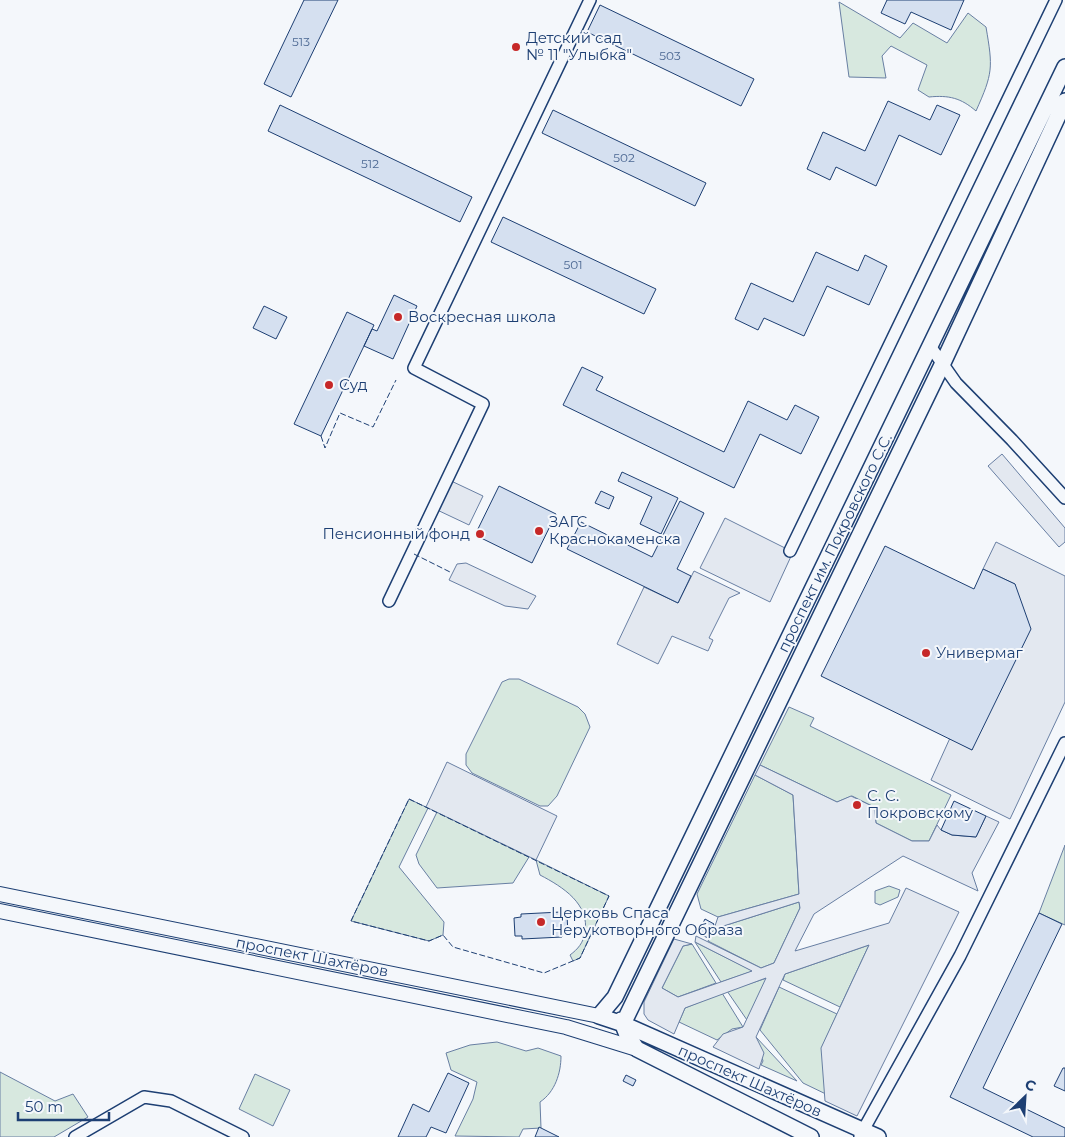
<svg xmlns="http://www.w3.org/2000/svg" width="1065" height="1137" font-family="Montserrat,sans-serif">
	<style>
		.green { fill: #d7e8df; stroke: #687fa3 }
		.parking { fill: #e3e8f0; stroke: #687fa3 }
		.building { fill: #d5e0f0; stroke: #1d3f73 }
		.lines { fill: none; stroke-linecap: round; stroke-linejoin: round }
		.minor-casing { stroke: #1d3f73; stroke-width: 14 }
		.tertiary-casing { stroke: #1d3f73; stroke-width: 16 }
		.secondary-casing { stroke: #1d3f73; stroke-width: 18 }
		.minor { stroke: #f4f7fb; stroke-width: 11 }
		.tertiary { stroke: #f4f7fb; stroke-width: 14 }
		.secondary { stroke: #f4f7fb; stroke-width: 15 }
		.fence { stroke: #1d3f73; stroke-width: 1; stroke-dasharray: 6 2.5; stroke-linecap: butt }
		.poi-dot { fill: #c62828; stroke: #f4f7fb; stroke-width: 2 }
		.labels { text-anchor: middle; stroke-width: 4; stroke-linejoin: round; paint-order: stroke }
		.number-label { font-size: 12px; fill: #4b6792 }
		.poi-label { font-size: 15px; fill: #1d3f73; stroke: #f4f7fb; text-anchor: start }
		.street-label { font-size: 15px; fill: #1d3f73; stroke: #f4f7fb }
	</style>
	<rect width="100%" height="100%" fill="#f4f7fb"/>
	<path class="green" d="M839 2 900 38 913 23 947 43 968 13 986 27C993 68 993 73 976 111 961 98 949 95 929 97L918 90 927 65 891 46 882 56 886 78 849 77Z
		M509 679H519L578 707 585 714 590 727 557 796 548 806H540L472 773 466 765V754L502 682Z
		M789 707 814 718 810 726 951 795 929 841H912L876 823 874 807 852 796 837 802 760 765Z
		M755 775 793 795 799 894 718 917 701 909 697 894Z
		M409 799 428 808 399 867 444 922 443 935 429 941 351 921Z
		M437 812 529 857 513 883 437 888 419 864 416 855Z
		M1065 845V925L1039 913Z
		M536 860 609 896 580 958 573 961 570 955C578 949 583 943 585 933 590 904 563 887 540 875Z
		M889 886 900 890 898 897 880 905 875 903V891Z
		M799 902 800 908 774 963 761 968 708 941 714 929Z
		M695 942 753 971 721 982Z
		M692 944 716 983 678 997 662 988 683 946Z
		M869 945 840 1007 783 980 785 974Z
		M767 978 747 1020 727 991Z
		M779 987 837 1014 822 1047 857 1109 803 1083 760 1030Z
		M722 993 743 1027 732 1029 717 1040 679 1022 685 1008Z
		M756 1037 797 1081 761 1065 763 1061Z
		M497 1042 526 1051 538 1048 561 1056C561 1073 555 1092 540 1102L541 1128 523 1129 519 1137 455 1136 473 1099 477 1082 451 1070 446 1053 470 1045Z
		M0 1072 55 1101 73 1094 88 1117 54 1137H0Z
		M255 1074 290 1090 273 1126 239 1109Z"/>
	<path class="parking" d="M1002 454 1065 528V542L1059 547 988 466Z
		M447 479 483 496 469 525 433 508Z
		M725 518 793 552 770 602 700 568Z
		M996 542 1065 576V702L1010 819 931 780 950 738 972 750 1015 584 983 569Z
		M466 563 536 596 528 609 505 606 449 580 457 564Z
		M694 571 740 593 729 598 709 638 713 640 708 651 672 636 658 664 617 644 644 587 678 603Z
		M447 762 557 816 536 860 426 807Z
		M760 765 837 802 851 796 874 807 876 823 912 841H929L937 825 941 830 952 835 976 837 986 816 999 822 972 873 978 891 903 856 814 914 795 951 889 923 906 888 959 912 857 1116 825 1101 821 1048 869 945 785 974 756 1037 764 1053 759 1069 713 1047 723 1034 743 1027 766 978 685 1008 674 1034 648 1020 644 1014V1002L674 939 692 944 683 946 662 988 678 997 752 971 695 942 696 936 761 968 774 963 800 908 799 902 714 929 718 917 799 894 793 795 755 775Z"/>
	<path class="building" d="M304 0H338L291 97 264 84Z
		M887 0H964L951 30 911 12 905 24 881 13Z
		M600 5 754 79 741 106 587 32Z
		M888 101 930 120 937 105 960 115 941 155 899 135 876 186 836 167 830 180 807 169 823 132 865 151Z
		M280 105 472 197 460 222 268 131Z
		M553 110 706 183 695 206 542 133Z
		M503 217 656 289 644 314 491 242Z
		M816 252 858 271 865 255 887 266 869 305 827 286 804 336 764 318 758 330 735 319 751 283 793 302Z
		M394 295 417 306 393 359 364 346 372 329 377 331Z
		M264 306 287 317 276 339 253 328Z
		M347 312 374 325 321 436 294 424Z
		M582 367 603 377 596 390 724 452 748 401 787 420 795 405 819 417 801 454 760 434 734 488 563 405Z
		M622 472 678 498 661 534 640 524 652 497 618 481Z
		M499 486 556 514 532 563 475 535Z
		M601 491 614 497 609 509 595 503Z
		M680 501 704 513 677 569 691 576 678 603 567 549 581 522 652 557Z
		M885 546 974 589 983 569 1015 584 1031 629 972 750 821 676Z
		M954 801 986 816 976 837 952 835 941 830Z
		M561 912V915H567L568 934H562V937L522 939V936H515L514 918 521 917V914Z
		M1039 913 1062 924 983 1088 1065 1128V1137H1033L950 1097Z
		M705 919 714 924 708 938 698 933Z
		M1063 1068H1065V1091L1054 1086Z
		M448 1073 469 1083 446 1133 431 1127 426 1137H398L413 1104 429 1112Z
		M626 1075 636 1080 633 1086 623 1081Z
		M539 1127 559 1137H535Z"/>
	<g class="lines">
		<g class="minor-casing">
			<path id="minor" d="M930 346 956 383 1012 440 1065 498
				M790 551 1056 0
				M389 601 483 404 414 368 590 0
				M860 1136 960 956 1065 743
				M75 1137 144 1097 171 1101 243 1137"/>
		</g>
		<g class="tertiary-casing">
			<path id="tertiary" d="M0 894 599 1016
				M0 911 566 1027 637 1049"/>
		</g>
		<g class="secondary-casing">
			<path id="secondary" d="M621 1020 627 1035 637 1049 811 1137
				M623 1024 942 365 1065 101
				M878 1137 623 1024 599 1016 615 997 1065 67"/>
		</g>
		<use href="#minor" class="minor"/>
		<use href="#tertiary" class="tertiary"/>
		<use href="#secondary" class="secondary"/>
		<path class="fence" d="M321 436 325 448 340 413 373 427 396 380
			M414 554 452 573
			M409 799 609 896 580 958 544 973 453 947 443 935 429 941 351 921Z"/>
	</g>
	<g class="poi-dot">
		<circle cx="516" cy="47" r="5"/>
		<circle cx="398" cy="317" r="5"/>
		<circle cx="329" cy="385" r="5"/>
		<circle cx="539" cy="531" r="5"/>
		<circle cx="480" cy="534" r="5"/>
		<circle cx="926" cy="653" r="5"/>
		<circle cx="857" cy="805" r="5"/>
		<circle cx="541" cy="922" r="5"/>
	</g>
	<g class="labels">
		<g class="number-label">
			<text x="301" y="46">513</text>
			<text x="670" y="60">503</text>
			<text x="624" y="162">502</text>
			<text x="370" y="168">512</text>
			<text x="573" y="269">501</text>
		</g>
		<g class="poi-label">
			<text x="526" y="43">Детский сад<tspan x="526" dy="17">№ 11 "Улыбка"</tspan></text>
			<text x="408" y="322">Воскресная школа</text>
			<text x="339" y="390">Суд</text>
			<text x="549" y="527">ЗАГС<tspan x="549" dy="17">Краснокаменска</tspan></text>
			<text x="470" y="539" text-anchor="end">Пенсионный фонд</text>
			<text x="936" y="658">Универмаг</text>
			<text x="867" y="801">С. С.<tspan x="867" dy="17">Покровскому</tspan></text>
			<text x="551" y="918">Церковь Спаса<tspan x="551" dy="17">Нерукотворного Образа</tspan></text>
		</g>
		<g class="street-label">
			<text transform="translate(835 543) rotate(-64)" y="5">проспект им. Покровского С.С.</text>
			<text transform="translate(312 957) rotate(11)" y="5">проспект Шахтёров</text>
			<text transform="translate(750 1081) rotate(24)" y="5">проспект Шахтёров</text>
		</g>
	</g>
	<g transform="translate(1025 1097) rotate(25)" stroke="#f4f7fb" stroke-width="4" paint-order="stroke">
	<path d="M0-4L9 19L0 12L-9 19Z" fill="#1d3f73"/>
	<text y="-8" font-size="14" font-weight="bold" text-anchor="middle" fill="#1d3f73">С</text>
	</g>
	<path d="M18 1112v8h91v-8" fill="none" stroke="#1d3f73" stroke-width="2.5"/>
	<text x="25" y="1112" font-size="15" fill="#1d3f73" stroke="#f4f7fb" stroke-width="4" paint-order="stroke">50 m</text>
</svg>
